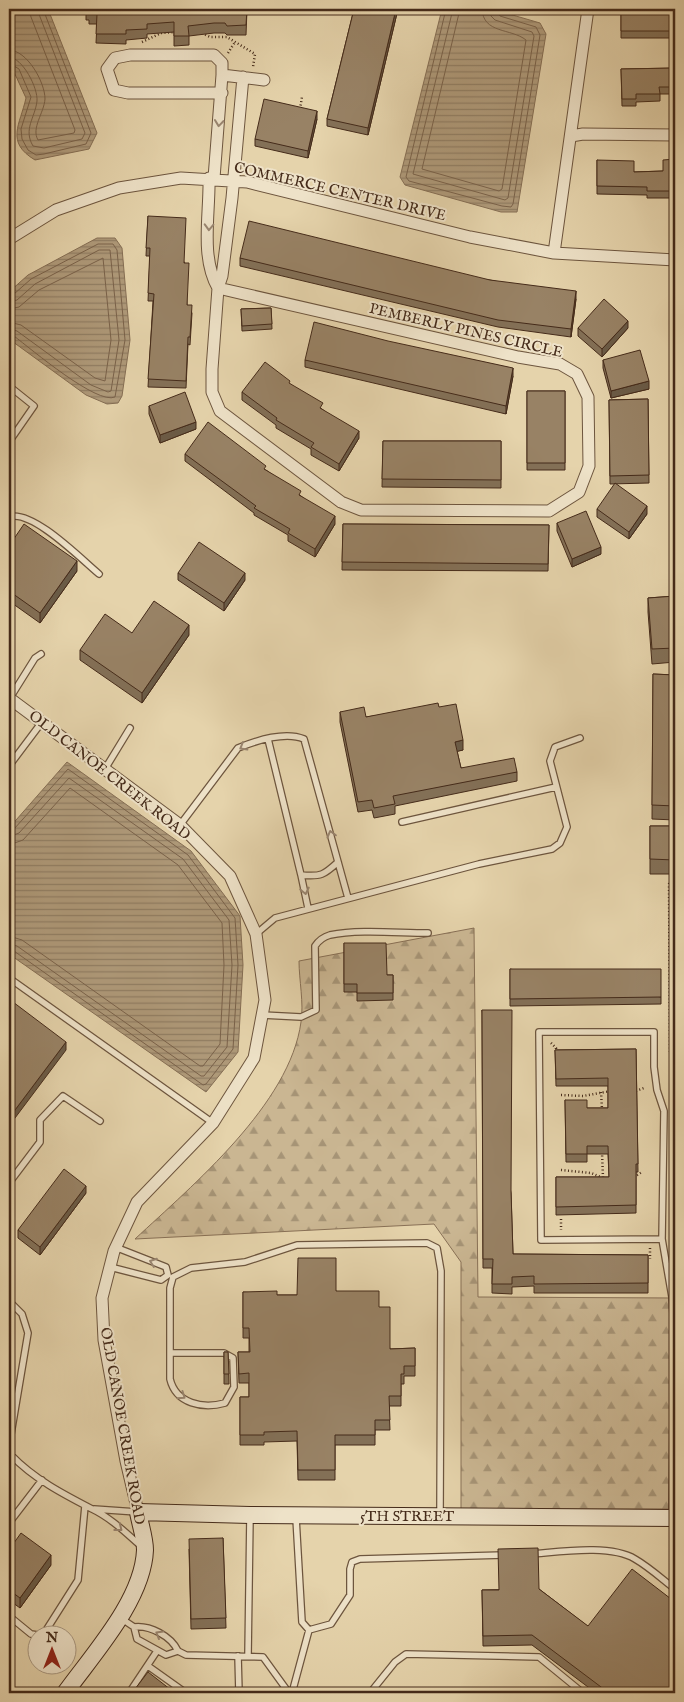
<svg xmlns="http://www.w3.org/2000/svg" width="684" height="1702" font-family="'IM FELL English',serif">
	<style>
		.forest { fill: url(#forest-firs); stroke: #887056 }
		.water { fill: url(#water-rules); stroke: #856e54 }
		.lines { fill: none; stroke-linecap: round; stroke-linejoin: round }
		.shore { stroke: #7a624a; stroke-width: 1 }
		.lane-casing { stroke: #6d553e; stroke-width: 8 }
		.street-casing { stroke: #6d553e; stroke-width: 13 }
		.secondary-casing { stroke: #452b1a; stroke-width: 18 }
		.path { stroke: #452b1a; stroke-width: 2.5; stroke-dasharray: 1 2.5; stroke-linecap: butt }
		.lane { stroke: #eee2c8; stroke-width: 5.5 }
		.street { stroke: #eee2c8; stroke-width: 11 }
		.secondary { stroke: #eee2c8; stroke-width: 16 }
		.wall { fill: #837057; stroke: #452b1a }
		.shaded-wall { fill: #6a5b47; stroke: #452b1a }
		.building { fill: #988265; stroke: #452b1a }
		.oneway { stroke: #9a8671 }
		.labels { text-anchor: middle; stroke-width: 4; stroke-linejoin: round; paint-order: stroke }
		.street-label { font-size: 15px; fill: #452b1a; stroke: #eee2c8 }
	</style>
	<defs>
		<pattern id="forest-firs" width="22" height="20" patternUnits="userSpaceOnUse" patternTransform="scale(1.25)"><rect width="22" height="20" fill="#cab692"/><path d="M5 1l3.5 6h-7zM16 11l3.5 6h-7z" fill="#a69476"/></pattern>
		<pattern id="water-rules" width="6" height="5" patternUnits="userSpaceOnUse" patternTransform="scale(1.25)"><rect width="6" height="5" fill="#af9a7a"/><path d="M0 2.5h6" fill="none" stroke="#907e63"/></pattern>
	</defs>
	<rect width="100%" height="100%" fill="#e5d3ab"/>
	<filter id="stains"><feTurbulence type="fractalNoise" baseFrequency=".004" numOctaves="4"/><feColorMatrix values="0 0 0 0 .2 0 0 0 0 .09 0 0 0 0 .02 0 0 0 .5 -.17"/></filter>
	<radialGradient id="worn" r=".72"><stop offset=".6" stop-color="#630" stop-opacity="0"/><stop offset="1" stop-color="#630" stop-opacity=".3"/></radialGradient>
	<path class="forest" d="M474 928 478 1297 675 1298V1509H461V1262L434 1224 135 1239C193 1185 290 1104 301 1022 304 1003 299 980 299 961Z"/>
	<path class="water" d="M9 9H48L97 133 89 149 35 160C5 142 20 125 26 98L14 72 9 67Z
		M442 9H492L540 23 546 34 517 212H501L405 185 400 177Z
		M97 238H115L122 248 130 340 122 396 118 403 107 404 86 395 9 339V292L28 275Z
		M67 762 191 851 240 916 243 965 238 1052 206 1092 9 954V828Z"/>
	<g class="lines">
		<path class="shore" d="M446 9 406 177 409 181 502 206 511 207 513 204 540 35 536 27 500 16 496 9
			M453 9 413 174 505 200 508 198 534 36 532 32 495 20 491 16 490 9
			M460 9 422 169 499 191 502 189 526 40C511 28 483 34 482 9
			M9 50C27 50 45 82 45 99 44 113 31 128 38 140L74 133 75 130 31 17 29 9
			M9 57C23 58 38 88 37 101 35 118 23 129 33 146L44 148 82 139 85 133 37 9
			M9 63 19 69 31 97 21 129 22 139 28 150 36 155 44 154 86 144 91 133 43 9
			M9 296 14 294 31 279 98 244H113L117 250 125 340 115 397C97 405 31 349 14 336L9 335
			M9 302 17 300 35 284 99 250H110L119 340 111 391 108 392 91 385 17 331 9 329
			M9 309 19 307 39 290 103 258 111 340 105 381 95 378 21 325 9 322
			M9 831 14 829 68 769 188 855 235 918 238 965 233 1049 206 1084 203 1085 14 951 9 950
			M9 837 19 833 69 778 183 859 229 920 232 965 227 1047 204 1076H201L17 946 9 944
			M9 845 23 840 70 788 178 865 222 923 224 965 220 1044 203 1066H200L22 940 9 936"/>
		<g class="lane-casing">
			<path id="lane" d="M9 386 34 406 9 442
				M9 517C32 509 81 559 99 574
				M10 698 35 658 41 654
				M268 739 301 875C321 877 324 875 338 862
				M9 766 42 722
				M105 769 130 728
				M402 822 556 787
				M180 825 238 748C258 740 285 731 304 739L348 898
				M301 875 308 908
				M256 934 275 918 479 864 552 849 560 843 567 827 550 761 555 747 580 738
				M9 978 213 1123
				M262 1015 301 1017 316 1010 315 946C319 940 323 937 330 935 359 929 398 933 428 933
				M9 1183 40 1142V1120L63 1096 100 1121
				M662 1239 541 1240 539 1032H654V1067L657 1090 664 1111 662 1239 672 1297 674 1329 672 1516
				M110 1267 161 1280 168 1275 166 1267 115 1247
				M9 1301 22 1314 28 1333 10 1440 11 1455C34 1479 63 1494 92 1509 111 1518 126 1533 142 1547
				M171 1353H224L233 1358 234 1387 225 1403C203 1409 176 1404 170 1379V1288L173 1277 191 1268 245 1262 297 1245 427 1243 437 1248 441 1271 440 1514
				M94 1509 137 1512
				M296 1518 302 1622 309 1630 331 1624 350 1595V1569L352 1562 360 1559 504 1555
				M9 1523 42 1480
				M531 1554C559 1552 610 1544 635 1559 649 1567 662 1579 675 1589
				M9 1616 31 1634 38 1635
				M122 1619 134 1627 137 1639 166 1655 178 1651 186 1655 263 1657 289 1693
				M134 1627C150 1625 171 1636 178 1651
				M40 1634 45 1632 78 1580 85 1506
				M238 1656 239 1693
				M248 1656 250 1516
				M148 1666 186 1693
				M129 1693 157 1651
				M292 1693 309 1630
				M370 1693 395 1662 406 1654 539 1657 583 1693"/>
		</g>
		<g class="street-casing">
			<path id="street" d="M222 93H128L114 90 107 69 115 58 130 55H214L222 63V75L264 80
				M571 136 583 134 675 135
				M209 178C210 213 200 257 218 288L518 357 560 364 577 374 588 397 589 466 579 492 549 511 361 510 341 502 220 411 212 392V369L218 288 222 276 232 198 243 77
				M214 178 222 75
				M9 239 56 210 119 188 181 178 247 182 470 237 554 253 675 260
				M554 253 588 9
				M9 698 180 825 230 876 256 934 265 1000 254 1058 213 1123 137 1202 114 1251 102 1298 104 1340 126 1461 138 1512"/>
		</g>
		<g class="secondary-casing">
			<path id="secondary" d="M65 1693C93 1654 143 1600 145 1550 145 1538 140 1524 138 1512L250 1515 675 1518"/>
		</g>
		<path class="path" d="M202 33 210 37H227L255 54 253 67
			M142 42 161 33 176 32
			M228 53 235 42
			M300 109 302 97
			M551 1043 556 1048V1052
			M670 1052 669 884H675
			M636 1091 644 1088
			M601 1092 602 1109
			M561 1095 583 1096 611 1091
			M602 1152 603 1178
			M561 1170 591 1173 603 1178
			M634 1177 642 1172
			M561 1219V1230
			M650 1248V1259"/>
		<use href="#lane" class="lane"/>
		<use href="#street" class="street"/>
		<use href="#secondary" class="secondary"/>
	</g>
	<path class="wall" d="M86 9H247L246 35H227L225 33H214L189 36V45L174 46V32L147 34V38L126 40V44L96 43 97 24H89V20H86Z
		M354 9H398L368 135 327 126V119Z
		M621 9H675V41H672V38H621Z
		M675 68V94H660V101L636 102V106H622L621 69Z
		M317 119 308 158 255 146V139Z
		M675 159V198H647V195L597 194V160L634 172 663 171Z
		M148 216 185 263 187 305 192 313 190 345 188 344 186 388 148 387 153 301H148L150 256H146Z
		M240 258 490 280 576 299 571 337 498 327 240 266Z
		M271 308 272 329 242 331 241 309Z
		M578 328H628L602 357 578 336Z
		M305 360 513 376 506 414 305 367Z
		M603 360 649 389 611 398 603 368Z
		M290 384 359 438 339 471 311 455V449L276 428V425L242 400V392Z
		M527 391H565V470H527Z
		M648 399 649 483 610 484 609 400Z
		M149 406 196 429 160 443 149 414Z
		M383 441H501V488L382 487Z
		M185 454 266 470 301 496 335 524 315 557 288 541V535L254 515V513L185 461Z
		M597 509 647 514 629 539 597 517Z
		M557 523 601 554 572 567 557 531Z
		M343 524 549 525 548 571 342 570Z
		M9 546 77 571 40 623 9 601Z
		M178 573 245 580 224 611 178 580Z
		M675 596V662L652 664 648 612V598Z
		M189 635 142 703 80 660V650Z
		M653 674 675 675V820L652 819Z
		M439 707 463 750 457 751 461 768 517 772V781L395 806V814L374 818 372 810 358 812 340 722V712L366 717Z
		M650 826H675V874H650Z
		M344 943 387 975H393V1000L357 1001V992H344Z
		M510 969 661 997V1004L510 1006Z
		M482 1010 511 1193 513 1254 648 1255V1293H534V1286L512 1287V1294L492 1293V1268H483Z
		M636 1049 638 1172H636V1213L556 1215V1177H609L608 1154H587V1162H566L565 1100 587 1108H608V1086H556L555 1050Z
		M86 1193 40 1255 18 1238V1230Z
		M336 1291 379 1307 390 1349 415 1348V1376H404V1384H401V1406H389L390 1430H375V1445H335V1480H298L297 1441 264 1442V1445H240V1397H249V1383H239L238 1352H249V1338H243V1292L277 1295H297Z
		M224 1352H228L229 1384H224Z
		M223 1538 226 1628 191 1629 189 1549Z
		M9 1546 51 1565 20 1608 9 1600Z
		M539 1589 675 1693H596L532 1645 483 1646 482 1590Z"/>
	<path class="shaded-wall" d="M396 9H398L368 135V128Z
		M317 111V119L308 158V151Z
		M13 170V177L9 183V176Z
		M576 291V299L571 337V329Z
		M628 321V328L602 357V349Z
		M513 368V376L506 414V406Z
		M649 381V389L611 398V391Z
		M13 387V397L9 404V394Z
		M196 422V429L160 443V435Z
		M359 431V438L339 471V464Z
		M647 506V514L629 539V532Z
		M335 516V524L315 557V549Z
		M601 547V554L572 567V559Z
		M77 561V571L40 623V613Z
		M245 573V580L224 611V603Z
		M189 625V635L142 703V693Z
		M463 740V750L455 752V742Z
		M66 1042V1050L9 1126V1118Z
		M86 1186V1193L40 1255V1247Z
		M51 1555V1565L20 1608V1598Z"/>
	<path class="building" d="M86 9H247L246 25 227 26 225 23H214L188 26 189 36H174V22L147 24V29L126 30V34H96L97 14H89V11L86 10Z
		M354 9H396L368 128 327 119Z
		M621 9H675V35H672V31H621Z
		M675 68V87H659L660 94H636V99H622L621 69Z
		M264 99 317 111 308 151 255 139Z
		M675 159V191H647V187L597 186V160L634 161V172L663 171V160Z
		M9 167 13 170 9 176Z
		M148 216 186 218 184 263H189L187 305H192L190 337H188L186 381 148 379 154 294 148 293 150 248H146Z
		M249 221 490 280 576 291 571 329 498 320 240 258Z
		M604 299 628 321 602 349 578 328Z
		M271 308 272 324 242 326 241 309Z
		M314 322 388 341 513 368 506 406 305 360Z
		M640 350 649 381 611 391 603 360Z
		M265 362 290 381 289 383 323 403 320 408 359 431 339 464 311 447 314 443 276 420 277 418 242 392Z
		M9 384 13 387 9 394Z
		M527 391H565V463H527Z
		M185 392 196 422 160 435 149 406Z
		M648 399 649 475 610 476 609 400Z
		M208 422 266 466 264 469 301 491 299 495 335 516 315 549 288 533 290 529 254 508 256 506 185 454Z
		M383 441H501V480L382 479Z
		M615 483 647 506 629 532 597 509Z
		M586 511 601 547 572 559 557 523Z
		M24 524 77 561 40 613 9 591V546Z
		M343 524 549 525 548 564 342 562Z
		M199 542 245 573 224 603 178 573Z
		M675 596V648L652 649 648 598Z
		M154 601 189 625 142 693 80 650 105 614 132 633Z
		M653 674 675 675V806L652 805Z
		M438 703 439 707 456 704 463 740 455 742 461 768 514 758 517 772 393 796 395 804 374 808 372 800 358 802 340 712 364 707 366 717Z
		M650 826H675V860L650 859Z
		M344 943H386L387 975H393V993H357V984H344Z
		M510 969H661V997L510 999Z
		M9 999 66 1042 9 1118Z
		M482 1010H512L511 1191 513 1254 648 1255V1283L534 1284V1276L512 1277V1284H492L493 1259H483Z
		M636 1049 638 1164H636V1205L556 1207V1177H609L608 1146H587V1154H566L565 1100H587V1108H608V1078L556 1079 555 1050Z
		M64 1169 86 1186 40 1247 18 1230Z
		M298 1258H336V1291H379V1307H390V1349L415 1348V1366H404V1374H401V1396H389L390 1420H375V1435H335V1470H298L297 1431 264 1432V1435H240V1397H249V1373L239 1374 238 1352H250L249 1328H243V1292L277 1291V1295H297Z
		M224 1352H228L229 1374H224Z
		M21 1533 51 1555 20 1598 9 1590V1546L11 1547Z
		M223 1538 226 1618 191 1619 189 1539Z
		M538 1548 539 1589 588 1626 632 1569 675 1602V1693H609L532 1635 483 1636 482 1590H499L498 1549Z
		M148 1672 175 1693H132Z"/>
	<defs><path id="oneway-chevron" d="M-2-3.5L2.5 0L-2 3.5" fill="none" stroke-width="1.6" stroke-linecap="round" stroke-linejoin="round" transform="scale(1.25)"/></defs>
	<g class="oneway">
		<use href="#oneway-chevron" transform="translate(219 123) rotate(96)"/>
		<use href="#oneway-chevron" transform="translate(209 227) rotate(92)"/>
		<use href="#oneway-chevron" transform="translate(243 747) rotate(150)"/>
		<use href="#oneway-chevron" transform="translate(331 834) rotate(-105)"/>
		<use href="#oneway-chevron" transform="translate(305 891) rotate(78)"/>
		<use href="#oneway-chevron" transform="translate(153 1262) rotate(-160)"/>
		<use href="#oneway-chevron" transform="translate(182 1396) rotate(35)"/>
		<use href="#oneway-chevron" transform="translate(119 1528) rotate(38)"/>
		<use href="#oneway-chevron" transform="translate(159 1634) rotate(-150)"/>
	</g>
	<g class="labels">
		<g class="street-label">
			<text transform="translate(340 191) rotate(13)" y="5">COMMERCE CENTER DRIVE</text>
			<text transform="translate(466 330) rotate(13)" y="5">PEMBERLY PINES CIRCLE</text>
			<text transform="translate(110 775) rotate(38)" y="5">OLD CANOE CREEK ROAD</text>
			<text transform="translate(123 1426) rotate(80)" y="5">OLD CANOE CREEK ROAD</text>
			<text x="407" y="1521">5TH STREET</text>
		</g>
	</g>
	<rect width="684" height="1702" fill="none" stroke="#e5d3ab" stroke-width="30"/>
	<rect x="10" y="10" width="664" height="1682" fill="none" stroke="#452b1a" stroke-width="2.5"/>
	<rect x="15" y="15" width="654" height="1672" fill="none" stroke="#452b1a"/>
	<g transform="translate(52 1650)"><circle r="24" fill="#eee2c8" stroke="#aa9982"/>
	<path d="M0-4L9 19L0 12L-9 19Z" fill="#8f2418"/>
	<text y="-8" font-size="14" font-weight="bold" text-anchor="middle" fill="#452b1a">N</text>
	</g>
	<rect width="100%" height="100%" filter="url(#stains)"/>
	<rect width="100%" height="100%" fill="url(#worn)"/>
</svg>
